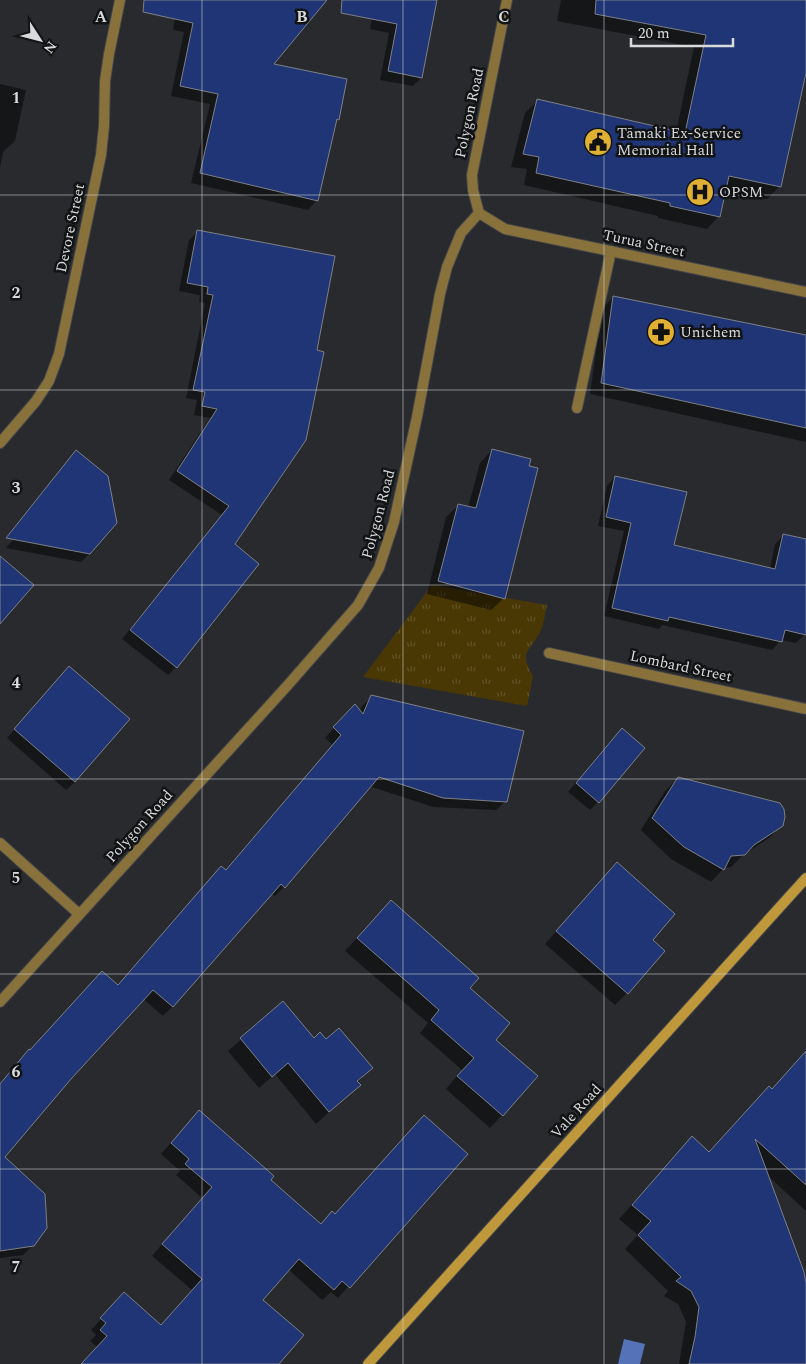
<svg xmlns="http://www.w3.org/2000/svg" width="806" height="1364" font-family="Spectral,serif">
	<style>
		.grass { fill: url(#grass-tufts) }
		.water { fill: #5572b9 }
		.shadow { fill: #0007 }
		.building { fill: #1f3576; stroke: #7e8085 }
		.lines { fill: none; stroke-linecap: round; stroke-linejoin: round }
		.service-casing { stroke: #44464a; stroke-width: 12 }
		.minor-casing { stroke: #44464a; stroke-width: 12 }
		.secondary-casing { stroke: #44464a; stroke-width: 12 }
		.service { stroke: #88713a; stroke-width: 10 }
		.minor { stroke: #88713a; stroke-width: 10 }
		.secondary { stroke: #be983a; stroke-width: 10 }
		.grid { fill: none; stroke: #d8dadc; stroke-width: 1; stroke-opacity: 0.55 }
		.labels { text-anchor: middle; stroke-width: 5; stroke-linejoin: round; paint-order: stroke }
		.street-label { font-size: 15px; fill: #d8dadc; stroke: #121314 }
		.poi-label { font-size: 15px; fill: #d8dadc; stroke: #121314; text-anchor: start }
		.grid-label { font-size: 16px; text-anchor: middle; font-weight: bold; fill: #d8dadc; stroke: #121314; stroke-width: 5; stroke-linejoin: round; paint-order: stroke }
	</style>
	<defs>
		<pattern id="grass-tufts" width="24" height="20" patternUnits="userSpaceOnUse" patternTransform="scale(1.25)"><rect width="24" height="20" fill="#493704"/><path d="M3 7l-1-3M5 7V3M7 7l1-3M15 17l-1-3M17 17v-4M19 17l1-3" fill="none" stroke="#625328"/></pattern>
	</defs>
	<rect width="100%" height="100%" fill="#282a2e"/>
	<path class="grass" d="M432 585 547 605C545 613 544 624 540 632 530 652 518 651 533 676L527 706 363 677Z"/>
	<path class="water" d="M624 1339 645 1344 640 1364H618Z"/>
	<path class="shadow" d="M178 0H301L272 65 338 119 336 121 317 200 308 210 191 183 210 104 171 96 184 32 173 30Z
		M375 0H436L421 78 413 86 380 80 389 33 370 29Z
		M561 0H806V81L803 80 779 187 767 199 725 190 719 216 707 229 658 218V216L524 185 527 169 511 167 525 113 537 101 676 132 694 47 557 21Z
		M0 84 26 90 15 141 3 152 0 168Z
		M198 231 315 351 233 545 176 667 168 675 122 639 222 515 169 480 210 418 194 415 197 400 186 398 205 303 199 302 200 295 179 291 189 240Z
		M613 297 806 336V442L590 394 602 309Z
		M492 450 504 598 491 610 427 594 446 517 459 505 468 508 480 463Z
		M68 460 90 553 81 562 6 548 17 535 11 531Z
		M615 477 673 546 770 569 775 544 784 535 806 540 805 634 796 643 781 640 772 650 662 625 659 629 604 616 624 531 598 526 607 486Z
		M61 676 75 782 66 790 7 738Z
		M372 697 506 801 496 810 433 807 369 786 284 887 275 896 271 893 172 1007 163 1016 143 999 70 1079 3 1157 33 1245 23 1255 0 1258V1084L29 1051 117 986 212 877 225 871 333 745 325 738 346 715 360 712 362 706Z
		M613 738 598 802 590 810 568 792Z
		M678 778 782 825 769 838 742 856 731 867 724 868 711 882 671 859 641 830 665 791Z
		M605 876 651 940 627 993 615 1005 545 944Z
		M391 901 495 1040 502 1115 490 1128 446 1089 462 1070 420 1033 428 1023 345 951Z
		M283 1003 313 1039 326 1041 371 1068 357 1083 359 1085 316 1124 275 1074 259 1088 228 1051Z
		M806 1051V1211L768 1176 806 1291V1353L803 1364H679L686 1322 678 1304 664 1296 668 1291 625 1249 638 1235 619 1219 692 1138 708 1153 755 1101 769 1087 772 1090Z
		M424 1116 466 1154 338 1298 331 1292 322 1300 288 1269 262 1300 278 1364H82L97 1347 90 1341 96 1335 91 1330 114 1305 160 1327 192 1290 152 1256 202 1198 176 1175 180 1171 161 1154 189 1122 269 1180 321 1225 335 1215Z"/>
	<path class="building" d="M144 0H327L274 64 347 79 339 120 337 119 318 201 200 173 218 94 180 86 193 23 143 12Z
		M342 0H437L422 78 388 71 397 24 341 13Z
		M596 0H806V73L781 187 729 176 720 217 670 206V203L536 173 539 157 523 154 537 99 685 133 706 35 595 14Z
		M197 230 335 256 317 350 324 352 306 440 235 544 259 564 177 668 130 630 229 506 177 471 217 409 202 406 205 392 193 390 213 295 207 294 208 287 187 283Z
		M613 296 806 335V428L601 383Z
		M492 449 531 459 529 466 538 468 505 599 438 581 458 504 476 508Z
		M76 450 108 476 117 523 90 554 6 538Z
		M615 476 687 492 674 545 775 569 783 534 806 539V635L785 630 782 642 669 617 668 621 612 608 631 523 606 517Z
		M0 556 34 585 0 624Z
		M69 666 130 719 75 782 14 729Z
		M371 695 524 731 507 802 443 798 379 777 285 888 281 884 173 1007 153 990 71 1079 5 1157 45 1194 47 1228 34 1246 0 1251V1084L29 1049 30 1050 102 971 118 985 221 866 226 870 341 735 333 727 355 704 363 714Z
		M622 728 645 748 599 803 576 783Z
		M678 777 780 803 784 809 785 817 783 826 754 845 745 855 731 856 724 870 684 847 652 818Z
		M617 862 675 914 653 940 665 951 628 994 556 931Z
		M391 900 479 978 470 988 510 1023 496 1040 538 1076 503 1116 457 1076 474 1058 431 1020 439 1010 357 938Z
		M283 1001 314 1038 320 1032 326 1039 339 1028 373 1068 357 1081 361 1085 329 1112 288 1063 272 1077 240 1038Z
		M806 1051V1185L755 1139 804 1272 806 1283V1364H689L695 1337 699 1307 691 1291 676 1281 681 1277 638 1235 651 1221 632 1205 692 1136 709 1152 769 1086 772 1089Z
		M199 1110 274 1176 271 1180 321 1224 332 1211 335 1214 424 1115 468 1154 350 1288 342 1281 334 1290 299 1259 263 1300 304 1335 279 1364H81L107 1336 100 1330 106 1323 100 1318 124 1292 161 1325 202 1279 162 1244 212 1187 185 1164 189 1159 171 1143Z"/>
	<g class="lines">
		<g class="service-casing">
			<path id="service" d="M577 408 611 251"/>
		</g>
		<g class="minor-casing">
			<path id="minor" d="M479 213 505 229 524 233 806 292
				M479 213 473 190 472 175 507 0
				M0 443 36 401 49 381 59 354 101 155 104 126 105 81 109 54 120 0
				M549 653 806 709
				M0 843 79 914
				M0 1002 287 686 358 605 379 568 394 522 417 417 440 294 447 267 461 233 479 213"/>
		</g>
		<g class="secondary-casing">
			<path id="secondary" d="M368 1364 806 878"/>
		</g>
		<use href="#service" class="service"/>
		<use href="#minor" class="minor"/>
		<use href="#secondary" class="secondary"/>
	</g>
	<path class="grid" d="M202 0V1364M403 0V1364M604 0V1364M0 195H806M0 390H806M0 585H806M0 779H806M0 974H806M0 1169H806"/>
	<defs>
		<g id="civic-disc" transform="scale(1.4375)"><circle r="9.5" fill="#dfb034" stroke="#121314"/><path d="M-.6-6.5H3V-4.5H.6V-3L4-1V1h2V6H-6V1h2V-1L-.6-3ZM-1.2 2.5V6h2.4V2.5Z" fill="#111"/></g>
		<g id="hospital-disc" transform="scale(1.4375)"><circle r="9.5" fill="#dfb034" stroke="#121314"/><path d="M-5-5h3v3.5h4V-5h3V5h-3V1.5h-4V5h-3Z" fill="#111"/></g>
		<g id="pharmacy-disc" transform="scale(1.4375)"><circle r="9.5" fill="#dfb034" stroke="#121314"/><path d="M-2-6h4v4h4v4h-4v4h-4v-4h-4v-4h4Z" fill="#111"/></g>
	</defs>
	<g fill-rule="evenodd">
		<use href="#civic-disc" x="598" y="142"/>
		<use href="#hospital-disc" x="700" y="192"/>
		<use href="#pharmacy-disc" x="661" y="332"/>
	</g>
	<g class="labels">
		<g class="street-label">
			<text transform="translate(469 113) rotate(-78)" y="5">Polygon Road</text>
			<text transform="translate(70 228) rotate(-78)" y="5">Devore Street</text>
			<text transform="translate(644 243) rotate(12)" y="5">Turua Street</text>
			<text transform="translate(378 514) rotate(-75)" y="5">Polygon Road</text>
			<text transform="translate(681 666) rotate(12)" y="5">Lombard Street</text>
			<text transform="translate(139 826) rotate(-48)" y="5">Polygon Road</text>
			<text transform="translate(576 1111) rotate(-48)" y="5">Vale Road</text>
		</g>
		<g class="poi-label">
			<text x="617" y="138">Tāmaki Ex-Service<tspan x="617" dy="17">Memorial Hall</tspan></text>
			<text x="719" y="197">OPSM</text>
			<text x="680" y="337">Unichem</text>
		</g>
	</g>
	<g class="grid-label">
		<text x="101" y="22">A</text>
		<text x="302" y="22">B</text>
		<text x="504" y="22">C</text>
		<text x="16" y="103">1</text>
		<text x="16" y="298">2</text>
		<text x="16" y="493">3</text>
		<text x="16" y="688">4</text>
		<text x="16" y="883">5</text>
		<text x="16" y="1077">6</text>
		<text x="16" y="1272">7</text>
	</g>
	<g transform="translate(40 40) rotate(126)" stroke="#121314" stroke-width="4" paint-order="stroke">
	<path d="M0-4L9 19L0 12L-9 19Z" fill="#d8dadc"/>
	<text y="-8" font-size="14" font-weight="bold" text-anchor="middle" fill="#d8dadc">N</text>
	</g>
	<path d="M631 38v8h102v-8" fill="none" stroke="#d8dadc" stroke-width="2.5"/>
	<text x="638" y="38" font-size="15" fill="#d8dadc" stroke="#121314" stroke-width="4" paint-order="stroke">20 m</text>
</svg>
